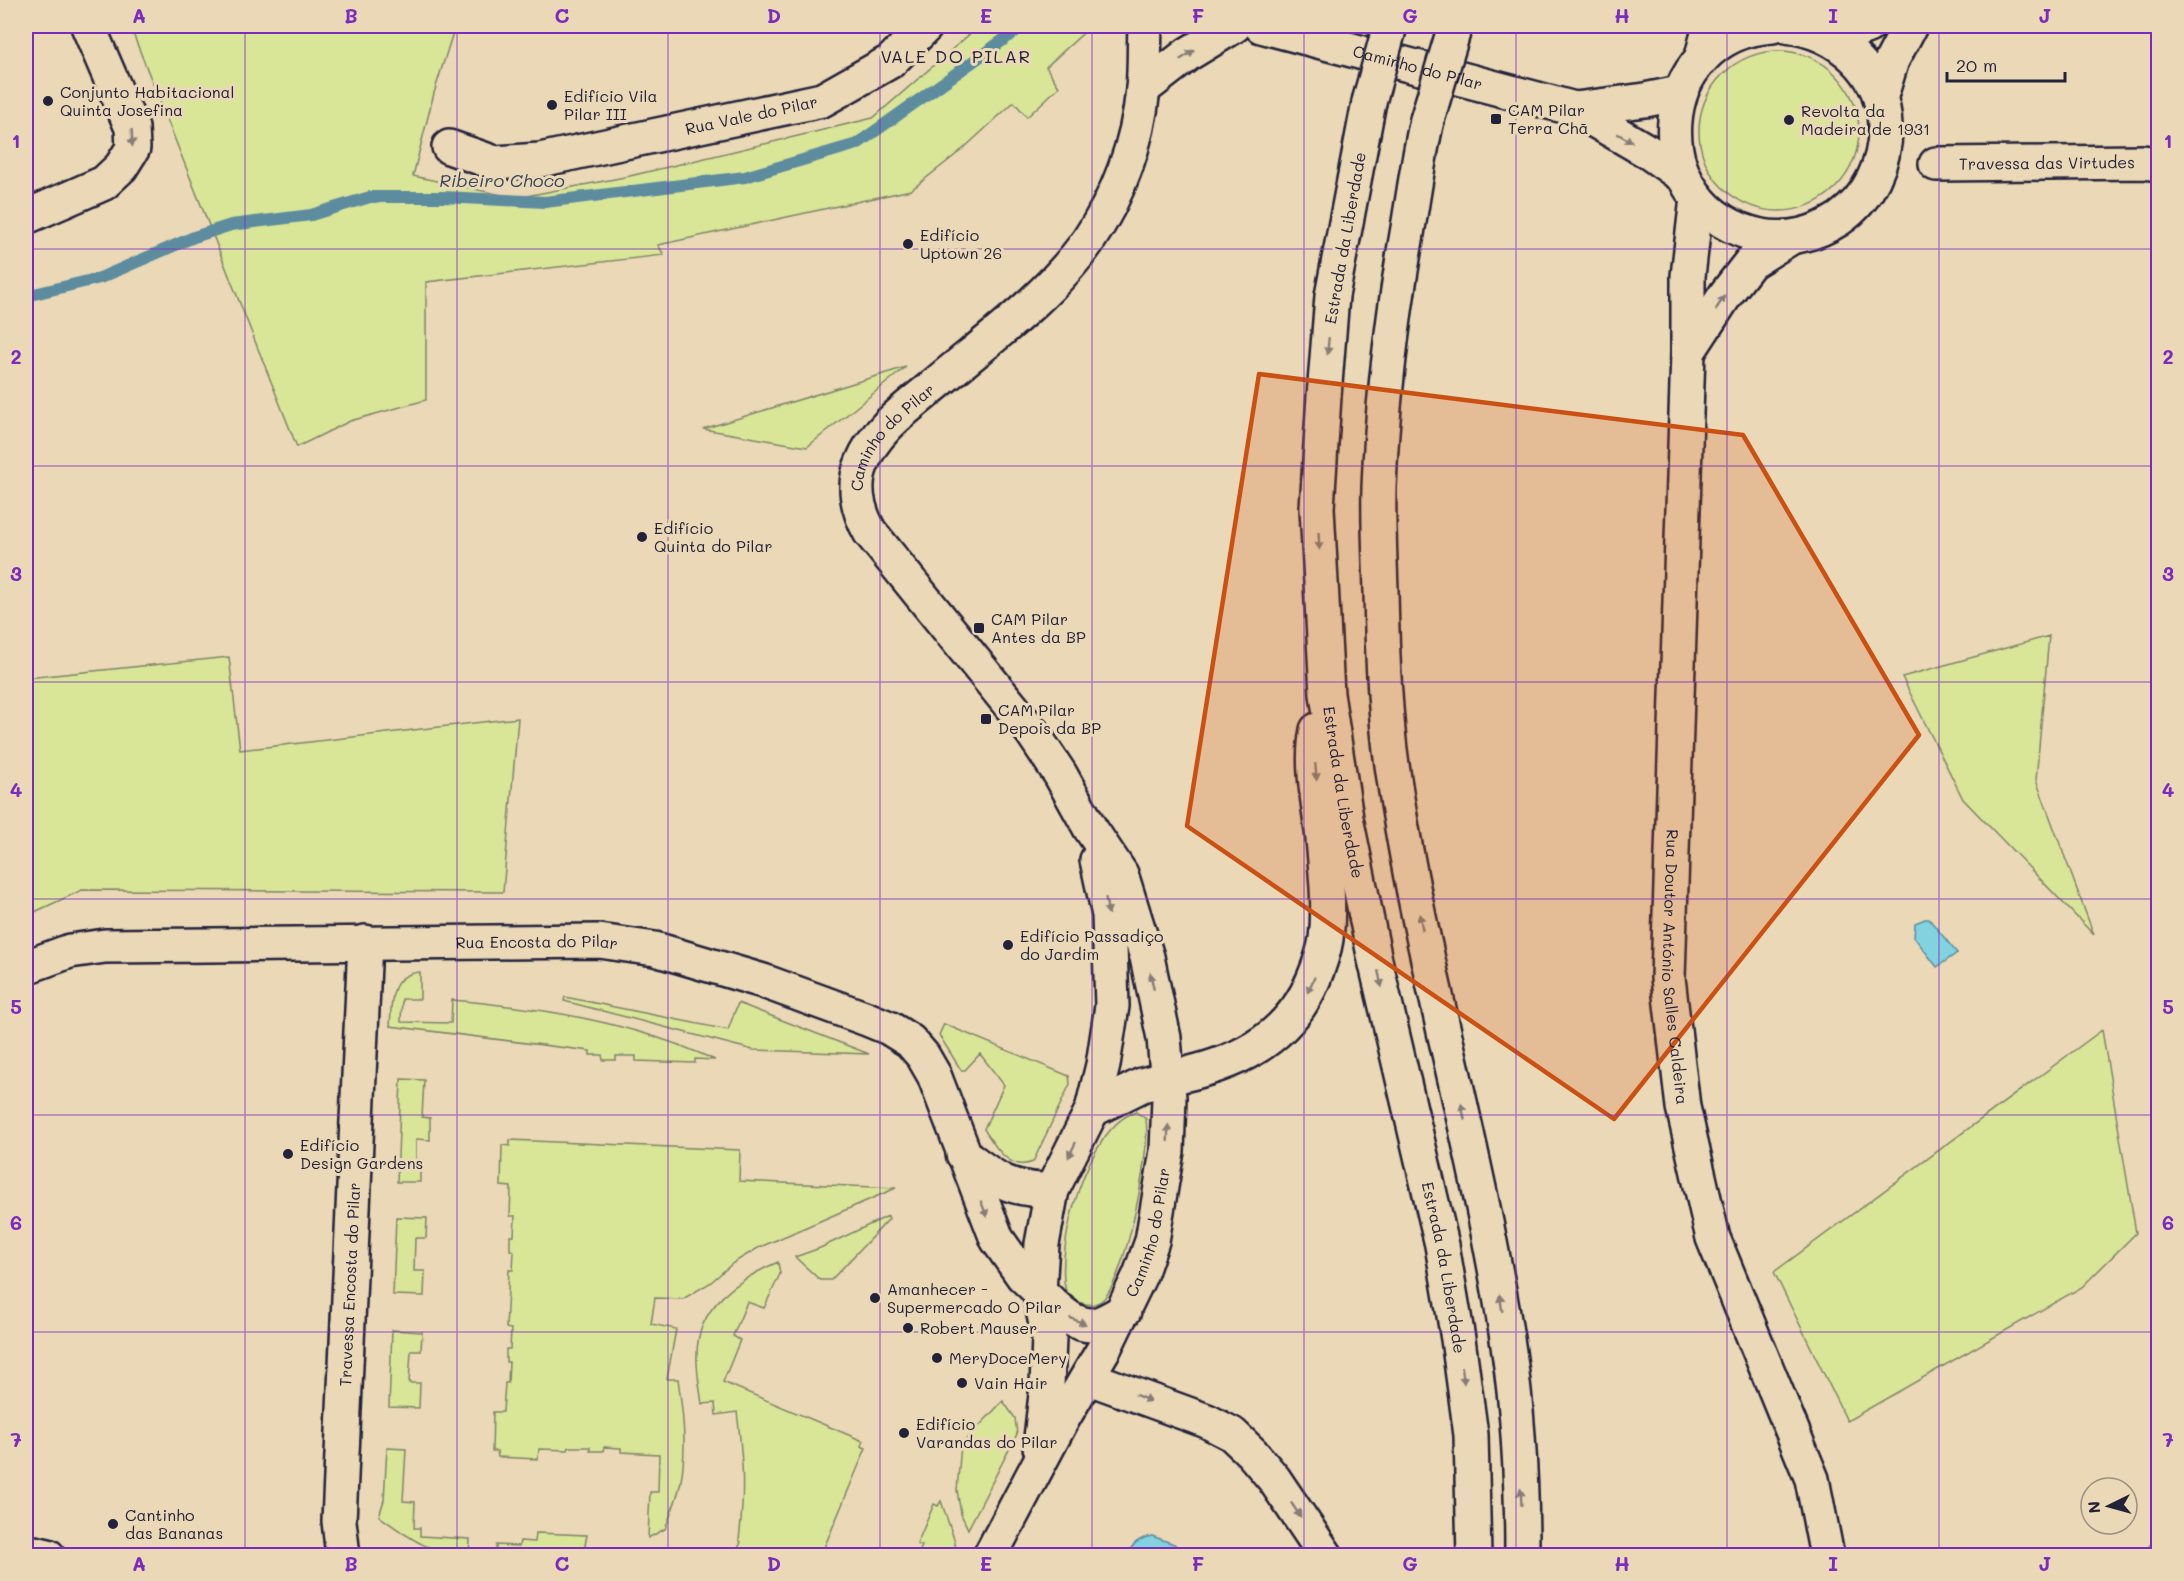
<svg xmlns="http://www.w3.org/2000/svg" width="2184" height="1581" font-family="Mali,sans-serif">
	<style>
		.green { fill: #d9e597; stroke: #7e8469; stroke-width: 1.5 }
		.water { fill: #83d2e0; stroke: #5c8c9e; stroke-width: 1.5 }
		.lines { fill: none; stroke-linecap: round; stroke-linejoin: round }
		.stream { stroke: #5c8c9e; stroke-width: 12 }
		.minor-casing { stroke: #22223b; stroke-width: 38 }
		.tertiary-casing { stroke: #22223b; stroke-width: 38 }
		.secondary-casing { stroke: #22223b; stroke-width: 38 }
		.minor { stroke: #ebd8b6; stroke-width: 33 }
		.tertiary { stroke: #ebd8b6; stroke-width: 33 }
		.secondary { stroke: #ebd8b6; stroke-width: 33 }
		.secondary-bridge-casing { stroke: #22223b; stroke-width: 38; stroke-linecap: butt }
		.secondary-bridge { stroke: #ebd8b6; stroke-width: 33 }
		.oneway { fill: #867d78 }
		.marked { fill: #ca5113; fill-opacity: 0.2; stroke: #ca5113; stroke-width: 4.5; stroke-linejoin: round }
		.grid { fill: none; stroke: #7b2cbf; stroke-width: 1.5; stroke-opacity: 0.55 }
		.poi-dot { fill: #22223b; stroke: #ebd8b6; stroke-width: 2 }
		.labels { text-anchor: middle; stroke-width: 6; stroke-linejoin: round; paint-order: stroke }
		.street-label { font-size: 16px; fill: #22223b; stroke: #ebd8b6 }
		.poi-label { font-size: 16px; fill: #22223b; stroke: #ebd8b6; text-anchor: start }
		.neighbourhood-label { font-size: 18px; letter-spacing: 1.5px; fill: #22223b; stroke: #ebd8b6 }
		.water-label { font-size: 18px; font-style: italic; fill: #35455c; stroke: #ebd8b6 }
		.neatline { fill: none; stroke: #7b2cbf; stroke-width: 2 }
		.grid-label { font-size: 20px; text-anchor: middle; font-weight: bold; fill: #7b2cbf }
	</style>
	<rect width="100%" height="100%" fill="#ebd8b6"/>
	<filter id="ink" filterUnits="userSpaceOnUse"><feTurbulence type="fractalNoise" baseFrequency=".0167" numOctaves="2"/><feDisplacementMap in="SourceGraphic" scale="12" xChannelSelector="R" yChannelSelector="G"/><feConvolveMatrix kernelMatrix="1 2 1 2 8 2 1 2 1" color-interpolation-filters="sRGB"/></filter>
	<g filter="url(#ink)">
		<path class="green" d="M130 26H455L434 93 413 176 516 198 630 176 873 118 979 26H1091L1046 67 1059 87 1027 117 1014 102 963 149 911 190 658 245 664 255 426 282V400L350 421 297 447Z
			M1699 131a80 80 0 1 1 160 0a80 80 0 1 1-160 0Z
			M906 367 807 447 703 429Z
			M2049 636 2036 780 2094 935 1963 799 1902 677Z
			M229 657 240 750 518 718 503 892 82 890 26 916V678Z
			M420 972V999H402L401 1022 451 1023 452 1000C542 1008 632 1022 715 1060L695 1059V1063L636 1061V1056H616V1060H603L602 1055H590V1051L390 1026C392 1002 388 975 420 972Z
			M565 997 728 1030 738 1003 869 1054 753 1050 564 1001Z
			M944 1024 1069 1076 1070 1084 1033 1162C1009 1172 995 1146 984 1129L1004 1085 980 1054 965 1070H961L939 1035Z
			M2102 1030 2136 1233 2082 1287 1847 1421 1774 1272Z
			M401 1079 424 1080 422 1117 430 1118V1140L416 1139V1166L420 1167V1182H397Z
			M1136 1112 1146 1119C1151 1149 1126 1281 1102 1300 1089 1310 1076 1302 1066 1291 1054 1249 1088 1125 1136 1112Z
			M510 1140 740 1150 739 1181 896 1188 758 1248 733 1263 710 1283 683 1299 655 1298 651 1324 676 1329 667 1379H678C683 1413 687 1446 681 1481 678 1497 671 1513 665 1529L648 1538 650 1492H658L659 1454 621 1452V1448L604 1447 603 1451H590V1447H569L568 1450 539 1449 538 1459 498 1457 497 1451H492L493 1412H503L505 1383H508L509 1362H506V1349H510L511 1329 506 1328 509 1270H513L514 1251 510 1250V1236H514L515 1216H510L511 1187 501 1186 502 1145 510 1146Z
			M888 1216 889 1219 831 1280H820L795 1257 820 1248Z
			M396 1217 427 1218 426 1238H415L414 1271H425L424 1296 393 1295Z
			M778 1262 780 1274 764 1308 747 1302 733 1336 740 1340 723 1382 863 1441 861 1446 866 1448 821 1555H735L741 1542 739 1540C745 1492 743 1460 737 1412L716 1415 715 1403 702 1404C700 1388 696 1371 697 1354 697 1306 739 1279 778 1262Z
			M392 1330 422 1332 421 1351H411L409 1383H420L419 1408 389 1407Z
			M1003 1401 1015 1418 1017 1434 968 1529 961 1514 957 1490 961 1445Z
			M387 1448 406 1449 403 1501 415 1502 414 1528H420V1536L470 1539 469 1555C432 1556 407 1536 379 1516L384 1500Z
			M941 1501 955 1542 956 1555H918L922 1546 917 1544 934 1504 938 1506Z
			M536 1533 587 1535 583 1555H496V1545L519 1546 520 1541 535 1542Z
			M2156 1535 2158 1538V1555H2144Z"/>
		<path class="water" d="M1925 919H1929L1957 953 1937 967 1914 937 1915 923Z
			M1152 1536 1174 1544 1187 1555H1129C1131 1543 1140 1538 1152 1536Z"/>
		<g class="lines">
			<path class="stream" d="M26 296 100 278 194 237 231 225 311 215 370 197H443L545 202 745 177 857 144 1023 26"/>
			<g class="minor-casing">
				<g id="minor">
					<path d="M1701 60 1710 26"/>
					<path id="s1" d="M449 147 495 163 540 160 822 100 891 61 926 26"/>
					<path id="s2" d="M1936 164 2143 162 2158 164"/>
					<path id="s3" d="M1697 198 1688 276V352L1668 978 1683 1107 1713 1238 1812 1479 1827 1556"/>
					<path d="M26 217 104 183 121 167 133 148 132 128 88 26"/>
					<path d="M1688 352 1726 294 1750 263 1790 238"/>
					<path id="s4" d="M26 967 70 951 105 946 599 941 655 949 763 981 867 1019 889 1028 910 1041 923 1056 934 1075 997 1239 1023 1276 1039 1291"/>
					<path d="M963 1154C995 1179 1010 1191 1052 1190"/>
					<path d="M26 1555 35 1553 48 1556"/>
					<path id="s5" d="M343 1556 339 1521 365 942"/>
				</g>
			</g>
			<g class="tertiary-casing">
				<g id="tertiary">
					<path id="s6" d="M1261 26 1575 109 1647 151 1684 177"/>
					<path d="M1773 26C1650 33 1638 210 1761 236 1788 241 1816 234 1839 219 1869 198 1886 163 1885 126 1884 72 1838 31 1786 26"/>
					<path d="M1833 39 1868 26"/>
					<path d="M1143 89 1188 54 1234 26"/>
					<path d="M1880 99 1892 60 1910 26"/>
					<path d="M1575 109 1645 100 1680 93"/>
					<path d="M1092 1110 1142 1085 1168 1078"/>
					<path d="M1039 1291C1054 1305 1074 1330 1098 1324 1107 1321 1116 1315 1124 1311"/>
					<path d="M1040 1447 1047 1386 1049 1338 1039 1291 1042 1244 1052 1190 1092 1110 1103 1065 1112 1006 1109 915 1097 860"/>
					<path id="s7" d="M990 1556 1062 1420 1105 1347 1140 1275 1152 1241 1167 1151 1169 1098 1164 1038 1147 957 1121 874 1090 828 1060 774 1032 732 870 532C858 511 852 486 862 463 875 430 906 409 932 387 984 343 1049 297 1088 241 1118 197 1138 143 1143 89 1145 68 1144 47 1145 26"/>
				</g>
			</g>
			<g class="secondary-casing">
				<g id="secondary">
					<path id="s8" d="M1369 102 1332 296 1324 396 1317 508 1327 694 1346 818 1375 960 1442 1245 1458 1339 1471 1435 1474 1556"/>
					<path d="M1427 120C1419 155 1414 192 1408 228 1393 314 1382 401 1379 488 1378 522 1380 557 1381 591 1382 648 1384 708 1392 765 1420 963 1480 1154 1509 1352 1519 1419 1522 1488 1522 1556"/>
					<path d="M1168 1078C1232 1066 1288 1042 1314 978 1319 966 1324 952 1326 939 1330 906 1326 872 1323 839 1319 804 1310 765 1317 730"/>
					<path d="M1089 1378 1207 1421 1232 1434 1252 1453 1274 1479 1326 1556"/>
				</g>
			</g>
			<use href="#minor" class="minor"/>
			<use href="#tertiary" class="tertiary"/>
			<use href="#secondary" class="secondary"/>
			<g class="secondary-bridge-casing">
				<path id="secondary-bridge" d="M1369 102 1390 26
					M1427 120 1455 26"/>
			</g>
			<use href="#secondary-bridge" class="secondary-bridge"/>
		</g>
		<defs><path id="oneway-solid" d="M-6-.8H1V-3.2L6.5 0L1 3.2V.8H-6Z" transform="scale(1.5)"/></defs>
		<g class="oneway">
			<use href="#oneway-solid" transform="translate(1187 55) rotate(-34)"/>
			<use href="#oneway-solid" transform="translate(132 138) rotate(88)"/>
			<use href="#oneway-solid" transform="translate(1625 138) rotate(30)"/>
			<use href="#oneway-solid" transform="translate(1720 303) rotate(-57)"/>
			<use href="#oneway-solid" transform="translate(1328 346) rotate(95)"/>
			<use href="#oneway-solid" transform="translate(1319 541) rotate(87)"/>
			<use href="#oneway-solid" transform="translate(1316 772) rotate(85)"/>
			<use href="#oneway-solid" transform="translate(1107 906) rotate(80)"/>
			<use href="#oneway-solid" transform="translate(1421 922) rotate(-101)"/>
			<use href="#oneway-solid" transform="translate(1380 979) rotate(77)"/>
			<use href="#oneway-solid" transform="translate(1152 981) rotate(-102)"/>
			<use href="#oneway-solid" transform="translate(1311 985) rotate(115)"/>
			<use href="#oneway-solid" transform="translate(1463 1112) rotate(-102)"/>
			<use href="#oneway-solid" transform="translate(1168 1133) rotate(-88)"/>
			<use href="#oneway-solid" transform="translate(1072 1150) rotate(116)"/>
			<use href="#oneway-solid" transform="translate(984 1209) rotate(68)"/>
			<use href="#oneway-solid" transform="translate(1501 1303) rotate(-99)"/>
			<use href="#oneway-solid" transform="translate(1078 1321) rotate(22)"/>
			<use href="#oneway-solid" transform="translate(1463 1375) rotate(83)"/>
			<use href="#oneway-solid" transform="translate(1143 1398) rotate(22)"/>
			<use href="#oneway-solid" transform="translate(1521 1497) rotate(-93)"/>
			<use href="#oneway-solid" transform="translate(1296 1510) rotate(56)"/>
		</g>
	</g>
	<path class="marked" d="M1259 374 1743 435 1919 735 1614 1119 1187 826Z"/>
	<path class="grid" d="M245 26V1556M457 26V1556M668 26V1556M880 26V1556M1092 26V1556M1304 26V1556M1516 26V1556M1727 26V1556M1939 26V1556M26 249H2158M26 466H2158M26 682H2158M26 899H2158M26 1115H2158M26 1332H2158"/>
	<g class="poi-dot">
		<circle cx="48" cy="101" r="6"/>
		<circle cx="552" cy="105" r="6"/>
		<rect x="1490" y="113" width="12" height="12" rx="3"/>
		<circle cx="1789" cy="120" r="6"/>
		<circle cx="908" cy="244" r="6"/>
		<circle cx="642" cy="537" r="6"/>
		<rect x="973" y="622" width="12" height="12" rx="3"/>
		<rect x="980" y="713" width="12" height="12" rx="3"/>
		<circle cx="1008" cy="945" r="6"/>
		<circle cx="288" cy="1154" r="6"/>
		<circle cx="875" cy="1298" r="6"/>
		<circle cx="908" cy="1328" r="6"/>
		<circle cx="937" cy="1358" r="6"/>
		<circle cx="962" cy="1383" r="6"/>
		<circle cx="904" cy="1433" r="6"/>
		<circle cx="113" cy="1524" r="6"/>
	</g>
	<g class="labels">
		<g class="street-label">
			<text dy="6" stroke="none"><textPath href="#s6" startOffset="162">Caminho do Pilar</textPath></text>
			<text dy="6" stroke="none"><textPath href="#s1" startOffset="310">Rua Vale do Pilar</textPath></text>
			<text dy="6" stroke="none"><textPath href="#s2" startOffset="111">Travessa das Virtudes</textPath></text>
			<text transform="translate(1345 238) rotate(-80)" y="6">Estrada da Liberdade</text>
			<text dy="6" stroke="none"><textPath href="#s7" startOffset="1264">Caminho do Pilar</textPath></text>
			<text dy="6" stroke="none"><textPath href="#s8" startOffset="696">Estrada da Liberdade</textPath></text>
			<text dy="6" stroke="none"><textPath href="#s4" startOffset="514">Rua Encosta do Pilar</textPath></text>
			<text dy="6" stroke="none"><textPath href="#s3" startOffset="770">Rua Doutor António Salles Caldeira</textPath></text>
			<text dy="6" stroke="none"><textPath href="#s7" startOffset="362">Caminho do Pilar</textPath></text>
			<text dy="6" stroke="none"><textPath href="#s8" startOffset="1182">Estrada da Liberdade</textPath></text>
			<text dy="6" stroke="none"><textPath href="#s5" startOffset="272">Travessa Encosta do Pilar</textPath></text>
		</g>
		<g class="poi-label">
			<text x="60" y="98">Conjunto Habitacional<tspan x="60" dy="18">Quinta Josefina</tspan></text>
			<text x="564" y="102">Edifício Vila<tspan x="564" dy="18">Pilar III</tspan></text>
			<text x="1508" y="116">CAM Pilar<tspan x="1508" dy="18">Terra Chã</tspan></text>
			<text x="1801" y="117">Revolta da<tspan x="1801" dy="18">Madeira de 1931</tspan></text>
			<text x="920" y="241">Edifício<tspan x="920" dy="18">Uptown 26</tspan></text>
			<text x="654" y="534">Edifício<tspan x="654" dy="18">Quinta do Pilar</tspan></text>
			<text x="991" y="625">CAM Pilar<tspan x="991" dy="18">Antes da BP</tspan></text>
			<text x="998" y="716">CAM Pilar<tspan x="998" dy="18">Depois da BP</tspan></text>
			<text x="1020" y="942">Edifício Passadiço<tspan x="1020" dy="18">do Jardim</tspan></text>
			<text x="300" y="1151">Edifício<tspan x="300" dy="18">Design Gardens</tspan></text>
			<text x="887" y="1295">Amanhecer -<tspan x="887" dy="18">Supermercado O Pilar</tspan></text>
			<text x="920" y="1334">Robert Mauser</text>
			<text x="949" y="1364">MeryDoceMery</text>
			<text x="974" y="1389">Vain Hair</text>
			<text x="916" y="1430">Edifício<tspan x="916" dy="18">Varandas do Pilar</tspan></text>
			<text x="125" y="1521">Cantinho<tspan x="125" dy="18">das Bananas</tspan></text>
		</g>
		<g class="neighbourhood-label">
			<text x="956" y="63">VALE DO PILAR</text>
		</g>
		<g class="water-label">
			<text x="502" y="187">Ribeiro Choco</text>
		</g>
	</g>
	<rect width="2184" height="1581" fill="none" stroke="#ebd8b6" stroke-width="66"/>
	<g transform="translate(2109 1506) rotate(265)"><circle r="28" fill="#ebd8b6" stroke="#9b8f85" stroke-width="1.5"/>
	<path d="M0-4.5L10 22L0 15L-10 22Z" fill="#22223b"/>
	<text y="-9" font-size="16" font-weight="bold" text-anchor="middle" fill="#22223b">N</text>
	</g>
	<path d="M1947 72v9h118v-9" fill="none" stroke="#22223b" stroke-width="3"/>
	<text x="1956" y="72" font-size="18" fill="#22223b" stroke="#ebd8b6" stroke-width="4.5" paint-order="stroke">20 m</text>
	<rect x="33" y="33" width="2118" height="1515" class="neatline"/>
	<g class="grid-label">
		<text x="139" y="23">A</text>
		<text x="351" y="23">B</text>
		<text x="562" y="23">C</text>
		<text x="774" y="23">D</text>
		<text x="986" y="23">E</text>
		<text x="1198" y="23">F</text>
		<text x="1410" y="23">G</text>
		<text x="1622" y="23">H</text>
		<text x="1833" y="23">I</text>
		<text x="2045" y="23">J</text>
		<text x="16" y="148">1</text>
		<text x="2168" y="148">1</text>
		<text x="16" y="364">2</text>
		<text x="2168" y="364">2</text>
		<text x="16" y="581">3</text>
		<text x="2168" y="581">3</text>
		<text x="16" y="797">4</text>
		<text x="2168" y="797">4</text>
		<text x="16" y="1014">5</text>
		<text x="2168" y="1014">5</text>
		<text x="16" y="1230">6</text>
		<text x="2168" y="1230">6</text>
		<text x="16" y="1447">7</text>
		<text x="2168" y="1447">7</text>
		<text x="139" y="1571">A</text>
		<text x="351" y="1571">B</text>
		<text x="562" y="1571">C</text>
		<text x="774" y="1571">D</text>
		<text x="986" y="1571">E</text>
		<text x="1198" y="1571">F</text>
		<text x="1410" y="1571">G</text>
		<text x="1622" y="1571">H</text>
		<text x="1833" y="1571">I</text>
		<text x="2045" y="1571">J</text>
	</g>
</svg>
